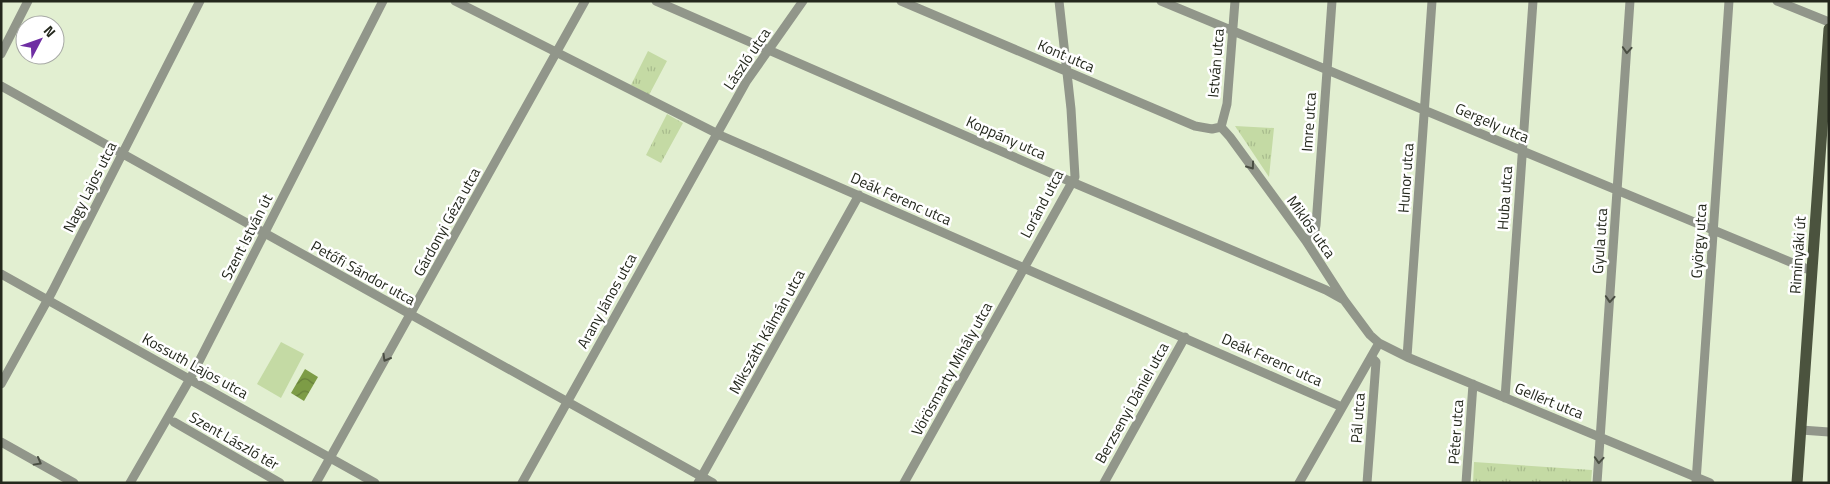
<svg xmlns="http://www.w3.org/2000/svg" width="1830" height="484" font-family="'Titillium Web',sans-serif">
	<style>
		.grass { fill: url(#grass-tufts) }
		.garden { fill: #c4daa4 }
		.water { fill: url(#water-waves) }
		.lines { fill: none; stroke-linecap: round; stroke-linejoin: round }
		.minor { stroke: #91968a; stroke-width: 9 }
		.major { stroke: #4b533e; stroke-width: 11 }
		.oneway { stroke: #4a4e43 }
		.labels { text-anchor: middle; stroke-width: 5; stroke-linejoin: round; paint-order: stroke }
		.street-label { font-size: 15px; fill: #24281d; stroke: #fff }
	</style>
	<defs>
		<pattern id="grass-tufts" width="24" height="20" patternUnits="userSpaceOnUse" patternTransform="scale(1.25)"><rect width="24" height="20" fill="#c4daa4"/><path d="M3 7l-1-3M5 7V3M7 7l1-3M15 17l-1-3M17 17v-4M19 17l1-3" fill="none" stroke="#a8bb8d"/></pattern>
		<pattern id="water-waves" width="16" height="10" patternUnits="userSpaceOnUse" patternTransform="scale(1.25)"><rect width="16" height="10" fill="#7d9c46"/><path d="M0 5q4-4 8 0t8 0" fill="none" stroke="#667f3a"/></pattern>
	</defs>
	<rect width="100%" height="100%" fill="#e2efd1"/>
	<path class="grass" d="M648 51 667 61 649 95 631 85Z
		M667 114 683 123 661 163 646 155Z
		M1235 126 1274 128 1269 177Z
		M1474 462 1592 470 1591 483H1473Z"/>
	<path class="garden" d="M281 342 304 354 281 398 257 384Z"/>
	<path class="water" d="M305 369 318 377 304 401 291 393Z"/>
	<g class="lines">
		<path class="minor" d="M455 1 722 136 1342 407
			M656 1 1067 180 1326 290 1344 300
			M901 1 1195 126 1212 129 1221 127
			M1161 1 1812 271
			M1777 1 1829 22
			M1 54 28 1
			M1 86 713 483
			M1221 127 1230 137 1306 241 1344 300 1370 335 1379 343 1407 357 1710 483
			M1221 127 1227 104 1235 1
			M1306 241 1315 231 1316 225 1332 1
			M1 274 375 483
			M1407 357 1432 1
			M1 384 52 292 200 1
			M1505 398 1533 1
			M174 422 280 483
			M1801 430 1829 432
			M1 442 74 483
			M1696 482 1729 1
			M130 483 190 379 383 1
			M316 483 585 1
			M522 483 746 82 803 1
			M698 483 859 195
			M904 483 1075 177 1071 109 1059 1
			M1104 483 1185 337
			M1299 483 1379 343
			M1367 483 1376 362 1371 357
			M1466 483 1473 384
			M1597 483 1630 1"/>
		<path class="major" d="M1797 483 1829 29"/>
	</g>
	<defs><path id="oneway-chevron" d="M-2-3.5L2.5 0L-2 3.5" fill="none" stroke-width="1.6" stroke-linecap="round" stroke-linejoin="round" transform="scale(1.25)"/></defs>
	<g class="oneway">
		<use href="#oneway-chevron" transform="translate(1627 50) rotate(94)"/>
		<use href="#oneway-chevron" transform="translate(1251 166) rotate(54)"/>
		<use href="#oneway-chevron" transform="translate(1610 299) rotate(94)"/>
		<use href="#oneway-chevron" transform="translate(386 358) rotate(120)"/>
		<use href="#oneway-chevron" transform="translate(1599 460) rotate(94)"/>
		<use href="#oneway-chevron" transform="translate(38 462) rotate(29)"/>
	</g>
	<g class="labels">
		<g class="street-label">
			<text transform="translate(1066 56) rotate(23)" y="5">Kont utca</text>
			<text transform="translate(747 59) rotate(-56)" y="5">László utca</text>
			<text transform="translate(1216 63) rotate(-85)" y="5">István utca</text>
			<text transform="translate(1309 122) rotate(-86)" y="5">Imre utca</text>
			<text transform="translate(1492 123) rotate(23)" y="5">Gergely utca</text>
			<text transform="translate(1006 138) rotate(24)" y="5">Koppány utca</text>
			<text transform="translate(1406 178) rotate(-86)" y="5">Hunor utca</text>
			<text transform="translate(90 187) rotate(-63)" y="5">Nagy Lajos utca</text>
			<text transform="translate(1505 198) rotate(-86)" y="5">Huba utca</text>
			<text transform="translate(901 199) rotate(24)" y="5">Deák Ferenc utca</text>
			<text transform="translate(1042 204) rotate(-62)" y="5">Loránd utca</text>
			<text transform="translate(447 222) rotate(-61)" y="5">Gárdonyi Géza utca</text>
			<text transform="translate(1311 227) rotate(55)" y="5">Miklós utca</text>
			<text transform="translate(247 237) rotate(-63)" y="5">Szent István út</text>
			<text transform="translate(1600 241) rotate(-86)" y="5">Gyula utca</text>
			<text transform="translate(1699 241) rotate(-86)" y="5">György utca</text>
			<text transform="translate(1798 255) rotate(-86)" y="5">Riminyáki út</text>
			<text transform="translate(363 273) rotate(29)" y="5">Petőfi Sándor utca</text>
			<text transform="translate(607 301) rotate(-61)" y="5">Arany János utca</text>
			<text transform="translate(767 332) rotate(-61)" y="5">Mikszáth Kálmán utca</text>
			<text transform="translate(1272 360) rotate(24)" y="5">Deák Ferenc utca</text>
			<text transform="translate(195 366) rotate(29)" y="5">Kossuth Lajos utca</text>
			<text transform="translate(952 369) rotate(-61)" y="5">Vörösmarty Mihály utca</text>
			<text transform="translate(1549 401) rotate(22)" y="5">Gellért utca</text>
			<text transform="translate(1132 403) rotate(-61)" y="5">Berzsenyi Dániel utca</text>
			<text transform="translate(1358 418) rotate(-86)" y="5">Pál utca</text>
			<text transform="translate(1456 432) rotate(-86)" y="5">Péter utca</text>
			<text transform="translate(234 441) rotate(30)" y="5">Szent László tér</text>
		</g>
	</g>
	<rect width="1830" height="484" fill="none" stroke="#24281d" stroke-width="5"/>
	<g transform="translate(40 40) rotate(49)"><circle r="24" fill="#ffffff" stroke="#a7a9a5"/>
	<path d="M0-4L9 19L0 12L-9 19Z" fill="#6f2ea3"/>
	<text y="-8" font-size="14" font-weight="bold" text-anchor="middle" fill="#24281d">N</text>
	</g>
</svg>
